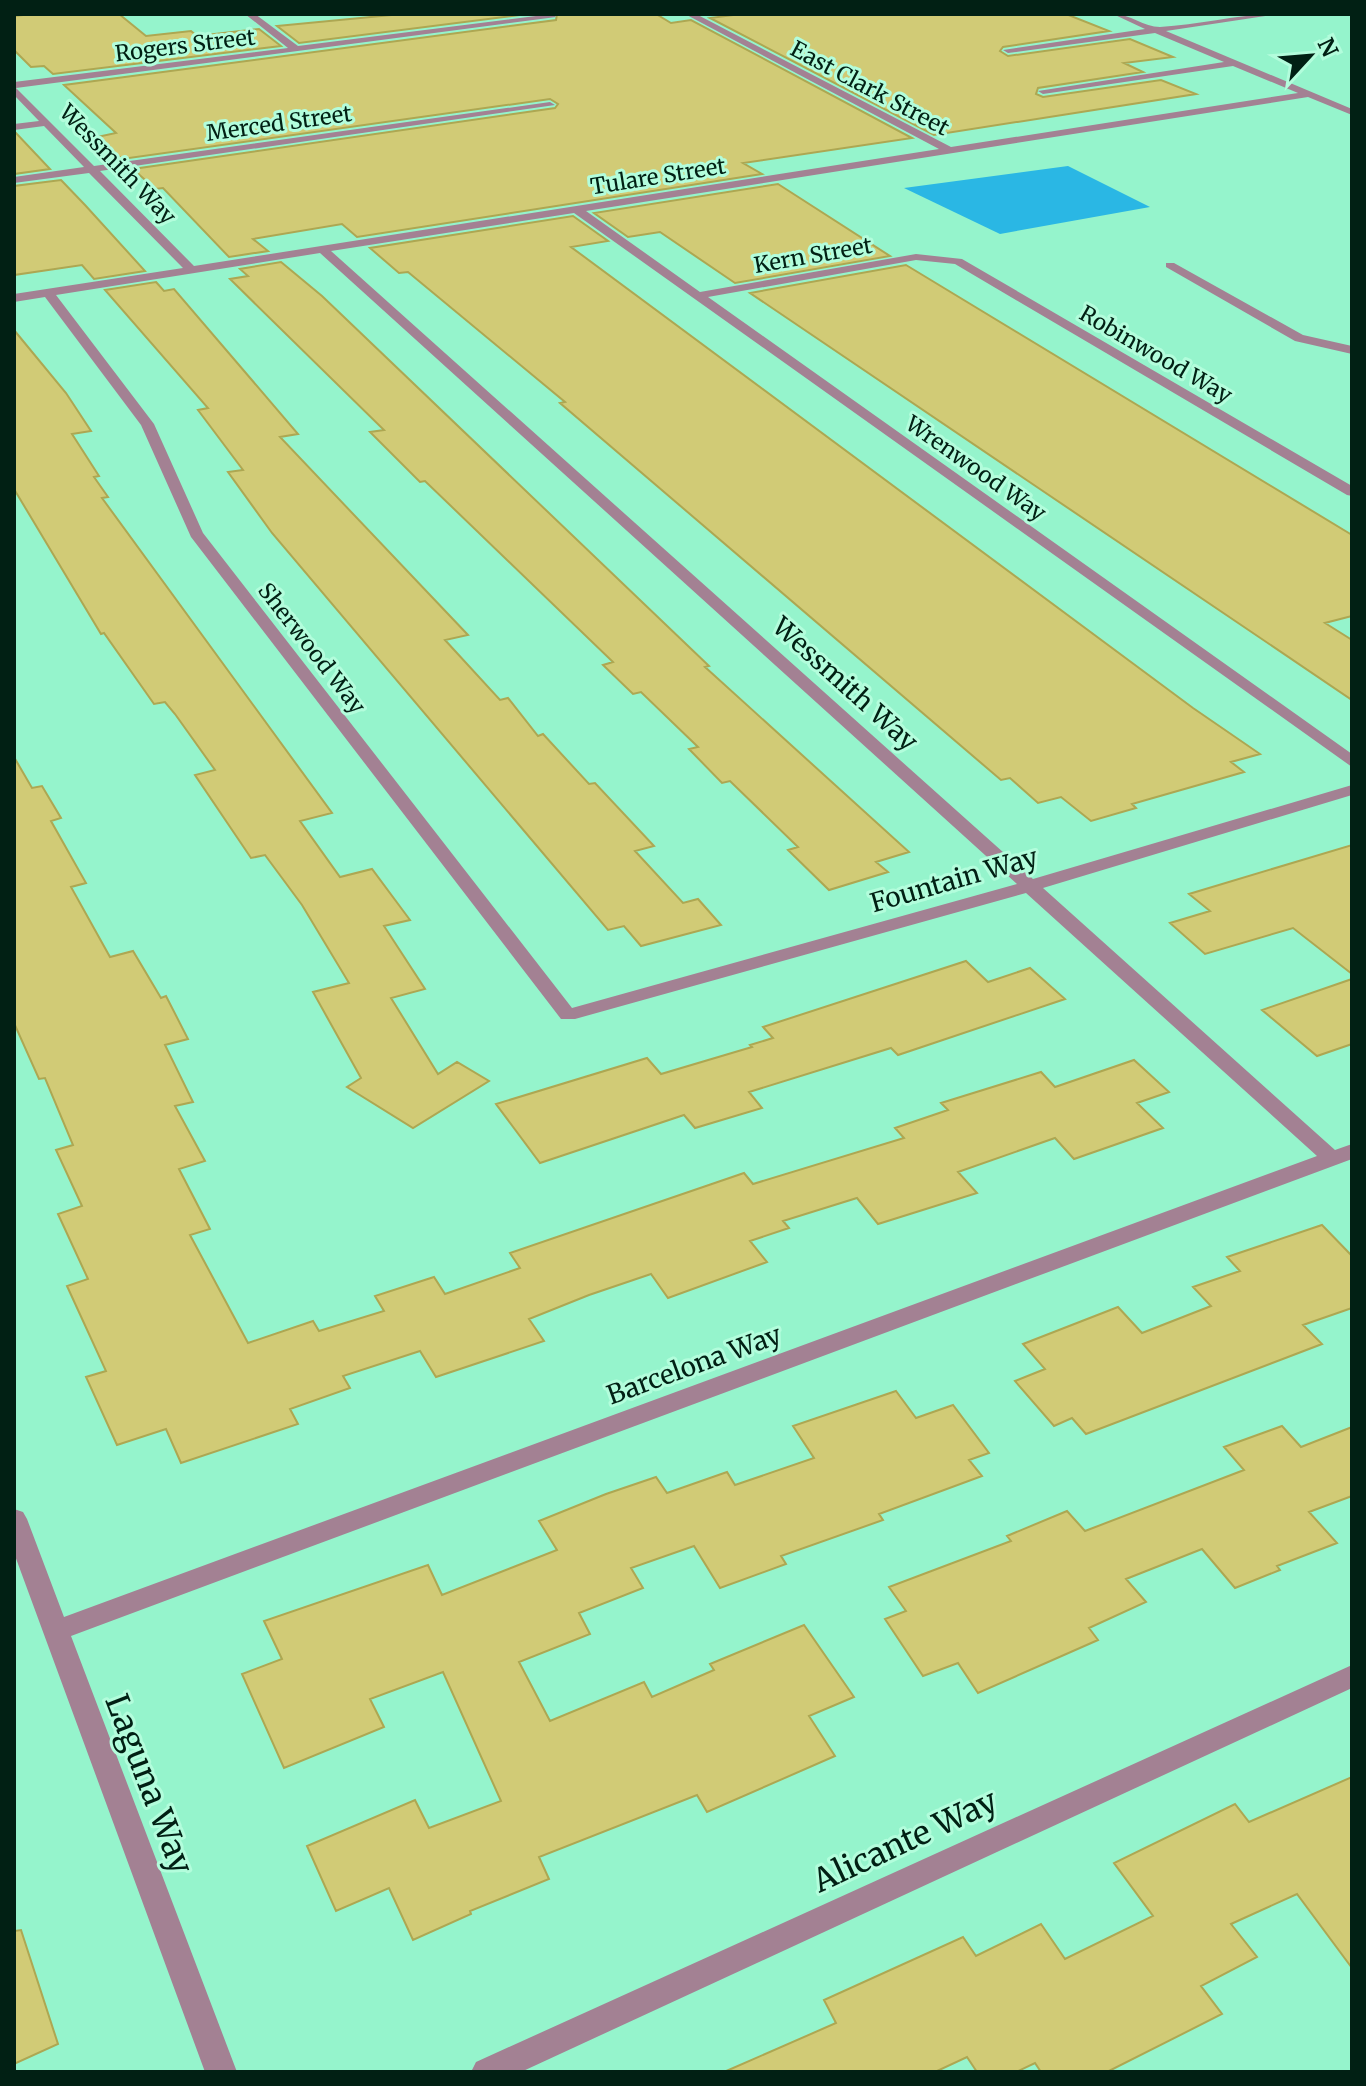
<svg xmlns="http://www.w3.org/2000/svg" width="1366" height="2086" font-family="Merriweather,serif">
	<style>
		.water { fill: #2ab7e4 }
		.building { fill: #d1cb76; stroke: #ada752; stroke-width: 2 }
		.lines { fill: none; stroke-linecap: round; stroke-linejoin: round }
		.minor { fill: #a38193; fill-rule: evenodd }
		.labels { text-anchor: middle; stroke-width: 6; stroke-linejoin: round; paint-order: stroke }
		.far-street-label { font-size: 22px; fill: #012014; stroke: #b3fddc }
		.street-label { font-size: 26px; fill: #012014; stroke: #b3fddc }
		.near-street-label { font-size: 32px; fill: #012014; stroke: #b3fddc }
	</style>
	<rect width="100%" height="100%" fill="#95f4cc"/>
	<path class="water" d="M1068 166 1150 207 1000 234 904 188Z"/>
	<path class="building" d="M32 14H119L146 36 191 31 197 36 259 29 281 46 53 74 44 66 31 67 14 50V16Z
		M402 14H528L299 43 277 26Z
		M557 14H656L671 23 691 20 912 138 743 163 762 174 357 237 342 224 253 239 268 251 229 257 163 188 155 189 133 169 555 108 558 104 550 99 122 159 97 137 116 133 64 85 556 20Z
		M741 14H1066L1109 31 1003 47 1000 51 1008 56 1130 39 1173 57 1124 63 1143 72 1038 88 1036 94 1043 97 1161 80 1196 94 934 135 710 18Z
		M14 133H16L50 169 14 174Z
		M61 180 85 205 145 271 94 279 82 265 14 275V186Z
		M778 184 890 256 735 283 660 232 628 237 594 213Z
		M573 216 608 241 571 247 1193 708 1260 754 1231 762 1244 772 1132 804 1136 808 1091 821 1061 797 1038 803 1010 778 1001 780 560 403 565 402 408 272 399 273 370 248Z
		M281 262 322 296 709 666 705 667 909 852 876 862 888 872 829 890 788 850 798 847 730 781 722 783 689 749 698 747 641 692 633 694 603 665 613 662 425 481 420 482 370 432 384 430 230 279 248 276 240 269Z
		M906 265 1352 535V616L1325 623 1352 640V700L750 293Z
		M156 282 164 291 174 289 298 434 280 437 468 635 445 640 500 700 508 698 538 736 543 734 589 784 595 783 654 846 635 851 683 903 698 899 721 925 641 946 624 926 608 930 272 533 228 472 243 470 198 410 208 408 105 290Z
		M14 330 66 393 91 431 72 434 99 476 94 477 108 497 102 498 332 813 300 821 340 877 372 869 410 920 384 926 425 989 391 998 438 1074 457 1062 489 1081 413 1128 347 1087 361 1078 313 992 349 983 302 905 265 855 251 858 195 775 215 770 175 714 165 702 154 704 104 633 101 634 14 489Z
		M14 757 32 788 42 786 61 818 51 821 86 883 71 887 110 957 133 951 161 998 166 996 188 1039 165 1045 193 1102 175 1106 205 1161 179 1169 210 1229 190 1235 248 1343 313 1321 319 1331 384 1311 375 1296 434 1277 445 1294 520 1268 510 1253 744 1173 753 1184 904 1138 895 1128 948 1110 941 1103 1041 1072 1055 1087 1134 1060 1169 1092 1137 1103 1163 1128 1074 1159 1055 1138 958 1172 977 1193 878 1224 857 1198 783 1221 789 1228 750 1241 767 1262 668 1298 651 1274 589 1295 529 1319 544 1341 436 1377 420 1351 343 1376 350 1388 290 1409 298 1424 181 1463 166 1429 117 1445 86 1377 106 1371 67 1286 88 1279 58 1214 82 1206 56 1150 73 1145 45 1078 39 1079 14 1023Z
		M1352 845V974L1293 928 1205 954 1170 923 1210 911 1189 894Z
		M966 961 988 982 1030 968 1065 999 898 1055 891 1048 749 1092 762 1108 695 1128 684 1115 540 1163 496 1104 647 1058 661 1074 752 1047 750 1045 773 1038 763 1027Z
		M1352 979V1044L1317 1056 1262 1010Z
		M1322 1225 1352 1256V1308L1303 1325 1322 1344 1086 1434 1072 1418 1054 1426 1015 1381 1045 1369 1023 1344 1118 1307 1142 1333 1211 1306 1193 1287 1240 1271 1227 1257Z
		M896 1391 916 1418 953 1405 989 1453 969 1460 982 1476 879 1514 883 1520 781 1556 786 1564 720 1588 694 1546 631 1568 643 1588 579 1613 590 1634 519 1662 550 1721 644 1682 652 1697 714 1670 710 1664 804 1625 854 1697 809 1716 835 1756 707 1812 697 1795 539 1857 549 1879 470 1911 471 1914 413 1940 389 1888 336 1911 307 1846 415 1800 429 1828 501 1801 443 1672 370 1699 384 1727 284 1768 242 1674 282 1659 264 1621 428 1565 442 1595 557 1550 539 1521 606 1494 656 1477 667 1493 727 1472 735 1485 814 1458 793 1426Z
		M1282 1426 1301 1447 1352 1427V1496L1309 1512 1337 1543 1277 1566 1280 1570 1235 1588 1202 1549 1126 1579 1146 1602 1089 1628 1098 1640 978 1693 958 1663 923 1676 885 1619 906 1611 889 1587 1011 1541 1007 1536 1067 1511 1085 1531 1244 1470 1224 1447Z
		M1352 1777V1968L1297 1894 1231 1924 1257 1957 1201 1986 1222 2014 1107 2072H1041L1035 2063 1016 2072H977L967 2057 935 2072H724L836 2023 824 2000 963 1937 976 1956 1041 1924 1065 1959 1153 1916 1114 1863 1235 1804 1249 1822Z
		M21 1930 58 2044 14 2064V1931Z"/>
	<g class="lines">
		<path class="minor" d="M245 14H255L298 46 552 14 556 17 16 88 94 166 550 102 555 105 100 171 194 266 939 149 685 14H696L951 147 1298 93 1233 66 1043 94 1038 91 1224 62 1155 33 1008 53 1003 50 1145 29 1113 14C1130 14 1144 27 1160 27 1200 25 1239 14 1279 14L1166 31 1352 109V115L1308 97 586 211 700 292 916 254 962 259 1352 486V496L1347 495 955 264 916 260 708 297 1352 754V767L574 213 331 251 1033 879 1352 785V795L1043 888 1335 1150 1352 1144V1159L71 1636 237 2072H205L14 1553V1509L23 1512 27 1519 64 1617 1317 1156 1026 893 575 1019H561L191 537 141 425 45 297 14 302V294L183 268 89 173 14 183V177L84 167 44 126 14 130V124L39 121 14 95V82L288 48ZM320 253 1017 884 572 1008 203 533 154 424 56 295Z
			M1166 263H1174L1303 335 1352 346V354L1295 341 1166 267Z
			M1352 1665V1688L521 2072H471L476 2062Z"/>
	</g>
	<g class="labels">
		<g class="far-street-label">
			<text transform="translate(185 45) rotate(-7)" y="8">Rogers Street</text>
			<text transform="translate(870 88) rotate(28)" y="8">East Clark Street</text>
			<text transform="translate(279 123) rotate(-8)" y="8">Merced Street</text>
			<text transform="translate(118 164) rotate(46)" y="8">Wessmith Way</text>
			<text transform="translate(658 176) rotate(-9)" y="8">Tulare Street</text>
			<text transform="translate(813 255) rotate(-10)" y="8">Kern Street</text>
			<text transform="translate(1156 354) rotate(30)" y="8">Robinwood Way</text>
			<text transform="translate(976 468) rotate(35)" y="8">Wrenwood Way</text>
			<text transform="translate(312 648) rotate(52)" y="8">Sherwood Way</text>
		</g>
		<g class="street-label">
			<text transform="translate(845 684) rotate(42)" y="9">Wessmith Way</text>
			<text transform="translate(954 880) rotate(-16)" y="9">Fountain Way</text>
			<text transform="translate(694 1365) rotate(-20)" y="9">Barcelona Way</text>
		</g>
		<g class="near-street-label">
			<text transform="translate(149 1784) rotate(69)" y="11">Laguna Way</text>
			<text transform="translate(905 1841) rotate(-25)" y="11">Alicante Way</text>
		</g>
	</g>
	<rect width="1366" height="2086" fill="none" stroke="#012014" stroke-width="32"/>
	<g transform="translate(1310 56) rotate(64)" stroke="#b3fddc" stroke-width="6" paint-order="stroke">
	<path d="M0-6L14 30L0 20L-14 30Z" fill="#012014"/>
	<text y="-12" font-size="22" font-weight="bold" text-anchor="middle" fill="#012014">N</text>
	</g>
</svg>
